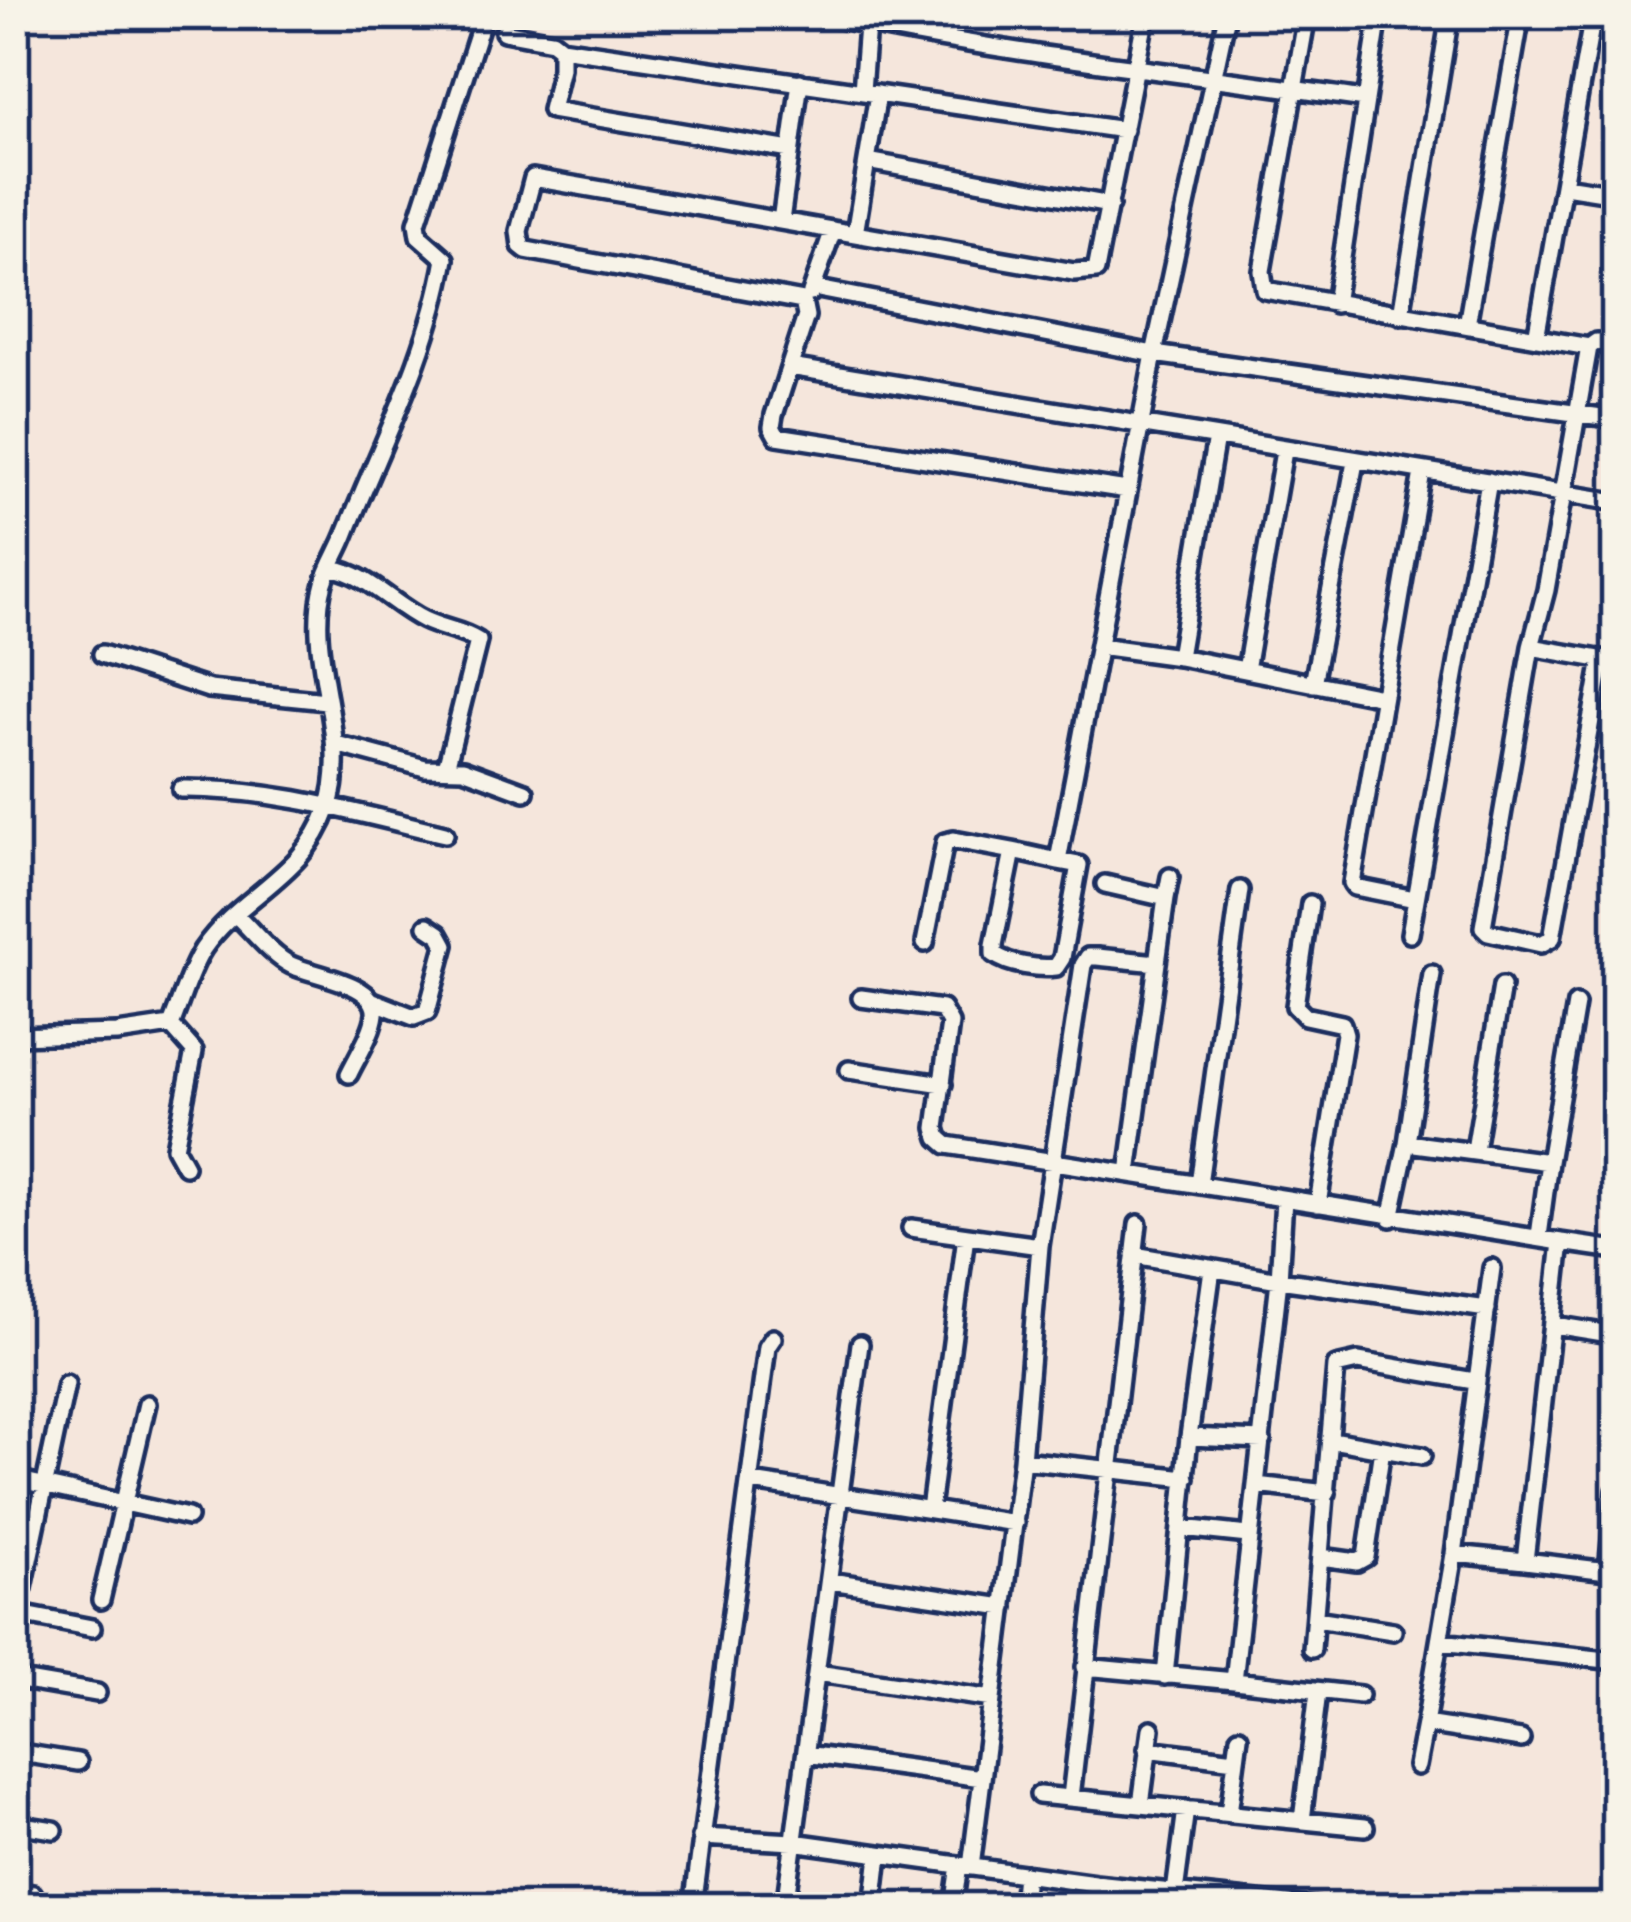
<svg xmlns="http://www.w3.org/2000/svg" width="1631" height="1922" font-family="'Playpen Sans',sans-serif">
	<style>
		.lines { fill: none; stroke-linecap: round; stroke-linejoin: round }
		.minor-casing { stroke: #1b2f5e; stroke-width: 24 }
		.minor { stroke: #f7f3e8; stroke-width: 15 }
	</style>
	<rect width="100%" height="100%" fill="#f5e6dc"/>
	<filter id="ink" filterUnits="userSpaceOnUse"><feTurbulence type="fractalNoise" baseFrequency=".00833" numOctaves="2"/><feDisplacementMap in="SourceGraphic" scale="24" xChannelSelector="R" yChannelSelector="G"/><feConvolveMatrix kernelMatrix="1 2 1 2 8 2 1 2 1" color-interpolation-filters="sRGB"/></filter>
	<g filter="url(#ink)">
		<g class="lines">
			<g class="minor-casing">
				<path id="minor" d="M821 15C1000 54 1183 73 1364 99
					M1227 15 1154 354 1616 419
					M1307 15 1262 271 1265 290 1589 347
					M504 32 552 41 561 48V68L551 110 790 150
					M561 48 1124 130
					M862 91 867 25
					M867 161 1110 205
					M1565 186 1616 194
					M781 221 800 82
					M855 234 878 94
					M813 288 1154 354 1058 861 1079 865 1062 958 1056 967C1038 969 1009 965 994 954V945L1013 851 1058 861
					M811 293 833 230
					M1335 304 1379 15
					M1401 315 1450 15
					M1467 325 1521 15
					M1536 338 1593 15
					M1616 344 1596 342 1589 347 1546 590 1531 647 1616 662
					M790 367 1616 502
					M1127 490 777 436 772 427 774 415 806 316 803 301 526 250 521 246 519 231 533 178 1074 272 1096 270 1146 15
					M333 568C368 575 392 604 424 620 442 629 462 630 478 641L446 768
					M1099 646 1179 657 1382 697
					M1531 647 1483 927 1488 932 1541 944 1552 938 1602 659
					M102 654 209 689 326 701
					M1179 657 1216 437
					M1246 670 1284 451
					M1313 684 1355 462
					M336 744 425 768 463 769 525 792
					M181 789C271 788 357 813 445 834
					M1105 884 1166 898 1128 1173
					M1166 898 1170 877
					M1415 899 1355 887 1352 883 1422 472
					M1310 904 1295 1006 1305 1016 1342 1024 1345 1034 1318 1204
					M236 915C252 930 271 955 291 965 311 975 378 983 375 1014 373 1033 357 1057 349 1074
					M1410 934 1489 481
					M925 943 945 842 954 840 1013 851
					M861 998 942 1009 950 1023 936 1128 939 1138 947 1145 1561 1242 1525 1561 1454 1554
					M373 1001 414 1017 427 1012 445 945 439 934 427 926
					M171 1025 194 1051 175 1148 185 1166
					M15 1036 117 1033 171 1025C181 1001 189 971 203 949 241 894 304 877 328 808 353 735 303 657 324 583 329 566 340 549 346 533 382 442 428 356 445 259L419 236 417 223 484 15
					M849 1070 943 1084
					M1407 1143 1549 1162 1576 1004
					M1475 1150 1502 986
					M1199 1184 1240 890
					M1391 1218 1407 1143 1432 974
					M911 1228 1040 1246
					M1539 1236 1549 1162
					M1561 1242 1616 1250
					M1134 1255 1279 1280 1487 1309
					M1554 1325 1616 1335
					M1189 1437 1262 1440
					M1332 1440 1422 1456
					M1022 1460 1186 1478
					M15 1479 188 1517
					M752 1482 1015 1523
					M1256 1485 1327 1493
					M930 1509 966 1236
					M1182 1528 1248 1535
					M1321 1557 1357 1562 1366 1557 1382 1449
					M1525 1561 1616 1572
					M1608 1570 1616 1491
					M830 1581 1004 1607
					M23 1588 66 1384
					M101 1600 147 1404
					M15 1613 92 1628
					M1316 1619 1393 1631
					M1440 1642 1616 1661
					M1312 1649 1336 1366 1358 1361 1474 1381
					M1085 1667 1234 1681 1279 1280 1284 1199
					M817 1673 992 1699
					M1165 1676 1189 1437 1212 1269
					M15 1679 97 1693
					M1234 1681 1360 1695
					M1425 1724 1454 1554 1492 1268
					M1147 1749 1235 1760
					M15 1752 78 1762
					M806 1754 982 1778
					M1417 1766 1425 1724 1521 1739
					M1039 1795 1365 1827
					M1071 1797 1138 1224
					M1141 1805 1151 1729
					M1229 1813 1239 1737
					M1302 1820 1318 1692
					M15 1824 54 1830
					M701 1837 793 1842 1095 1884 1316 1907
					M971 1867 1022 1460 1040 1246 1083 965 1088 957H1097L1157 963
					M15 1891 33 1894
					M1175 1892 1186 1809
					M693 1907 767 1347 773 1338
					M785 1907 860 1344
					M873 1907 879 1855
					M953 1907 959 1865
					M1022 1907 1025 1874
					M1092 1907 1095 1884"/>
			</g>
			<use href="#minor" class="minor"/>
		</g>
	</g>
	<rect width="1631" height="1922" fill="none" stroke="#f7f3e8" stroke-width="60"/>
	<rect x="30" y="30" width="1571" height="1862" fill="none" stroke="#1b2f5e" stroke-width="4.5" filter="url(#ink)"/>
</svg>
